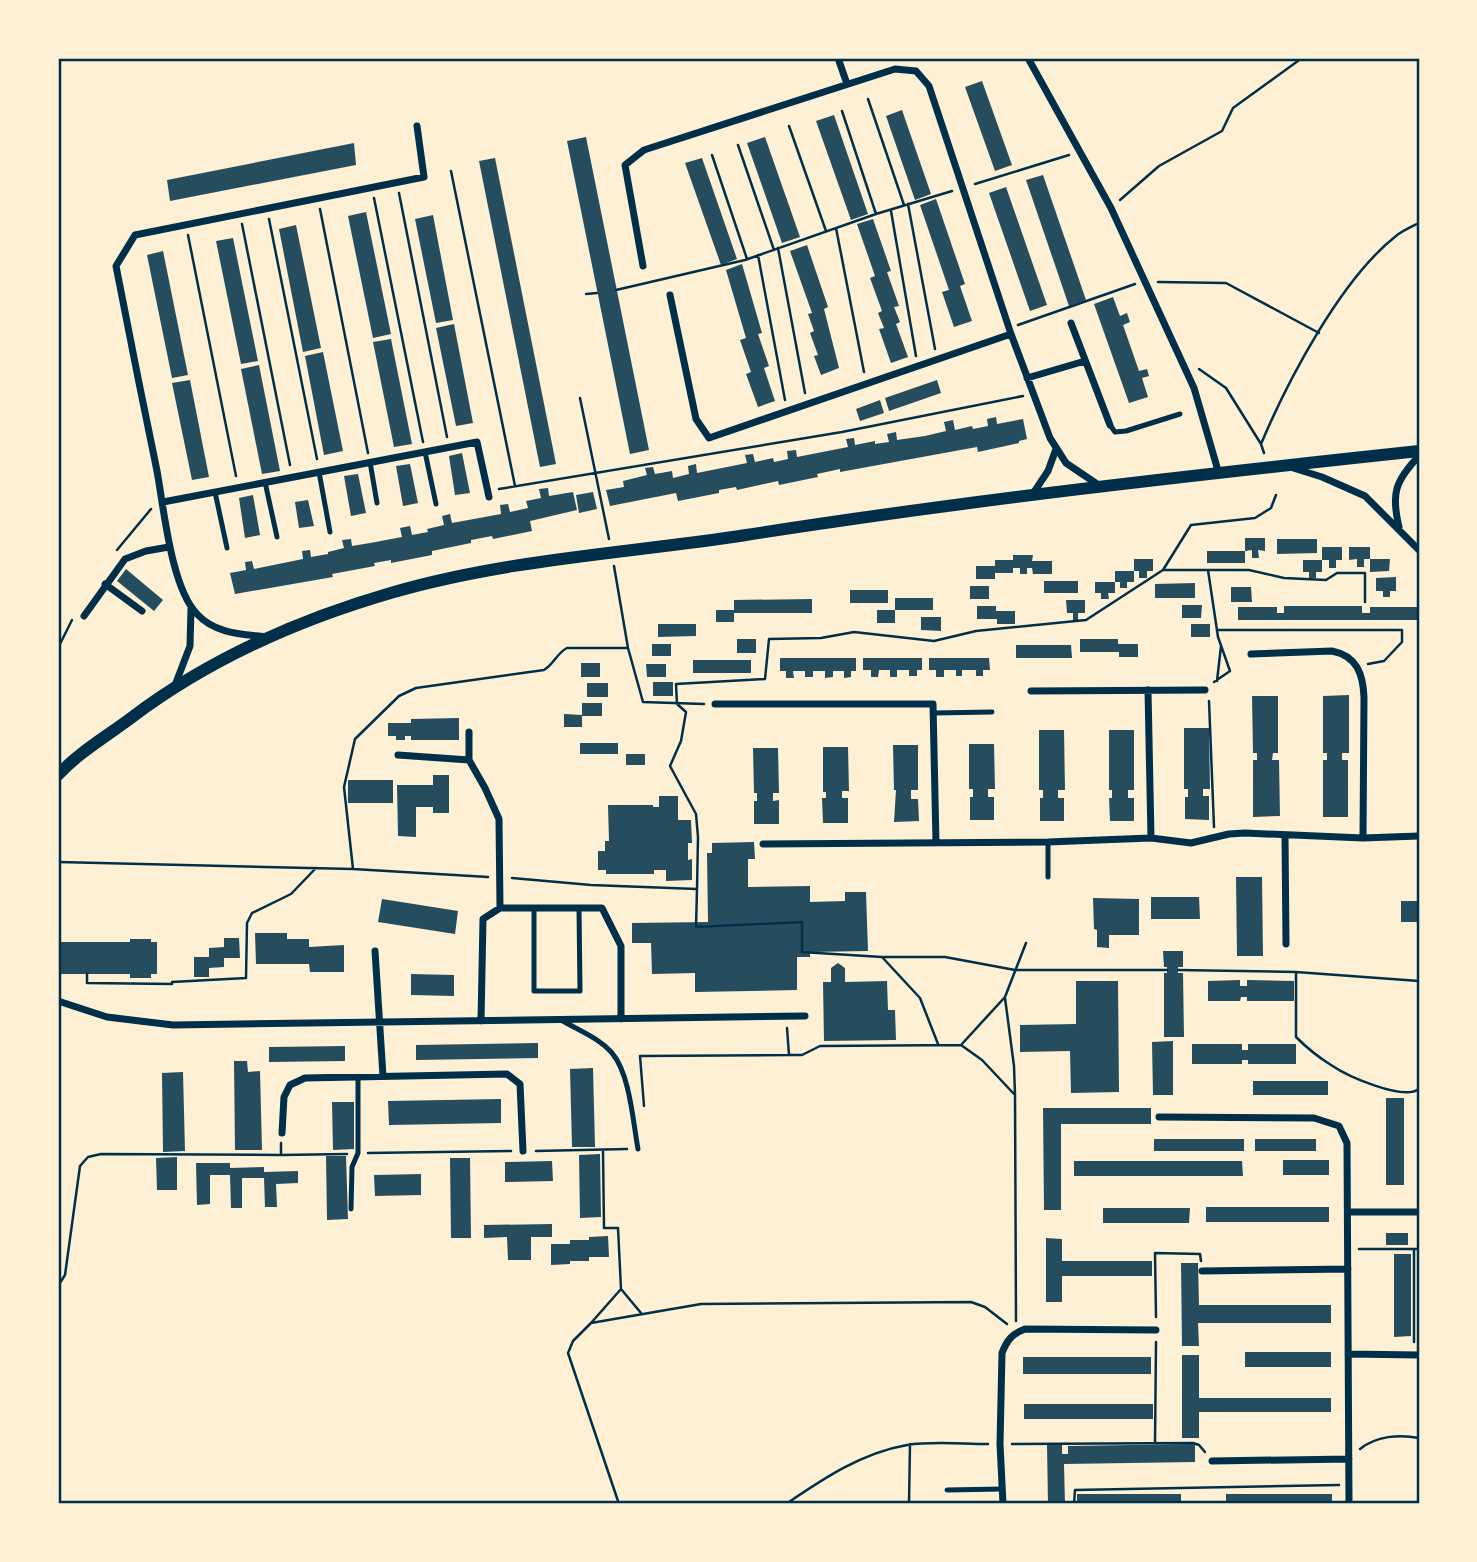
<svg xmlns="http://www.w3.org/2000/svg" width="1477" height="1562" font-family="'Titillium Web',sans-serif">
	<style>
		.building { fill: #264d5e }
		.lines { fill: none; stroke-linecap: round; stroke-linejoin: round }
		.path { stroke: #003049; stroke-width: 2.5 }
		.service { stroke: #003049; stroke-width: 5 }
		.minor { stroke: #003049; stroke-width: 7 }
		.tertiary { stroke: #003049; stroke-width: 12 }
		.neatline { fill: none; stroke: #003049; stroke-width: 2.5 }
	</style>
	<rect width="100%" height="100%" fill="#fdf0d5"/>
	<path class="building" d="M982 81 1012 165 995 171 965 87Z
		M902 110 931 194 915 200 886 116Z
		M834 115 868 214 851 220 816 121Z
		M586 137 649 450 630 454 567 141Z
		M765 137 800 237 782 243 747 143Z
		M354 143 356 165 170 201 167 180Z
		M495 158 556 464 540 467 479 161Z
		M702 158 737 259 721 265 685 163Z
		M1043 175 1086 300 1069 306 1026 180Z
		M1006 187 1047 305 1030 311 989 193Z
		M936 199 965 284 960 286 972 321 954 327 942 292 949 290 920 205Z
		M366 212 391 334 373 338 348 216Z
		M433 215 453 320 436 323 415 219Z
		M873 219 891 271 887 272 899 306 894 307 900 322 896 324 908 357 891 363 879 329 884 328 878 313 882 311 870 278 875 276 857 224Z
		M296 225 321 348 303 352 279 229Z
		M233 238 258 361 241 364 216 241Z
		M807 245 828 307 824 309 839 368 821 375 814 356 818 355 810 333 814 331 808 314 812 313 790 251Z
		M163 251 188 375 172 378 147 255Z
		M742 264 762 333 758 334 769 366 764 368 775 401 758 407 746 374 751 372 740 340 746 338 726 270Z
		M1113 297 1120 316 1127 313 1130 322 1123 325 1139 371 1147 369 1149 376 1142 378 1148 397 1129 403 1094 304Z
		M454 324 473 423 456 426 436 328Z
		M391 339 412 444 394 447 373 342Z
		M323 352 343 451 324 455 305 356Z
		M259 365 280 471 262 474 241 369Z
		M190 380 209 477 192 480 172 383Z
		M937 380 941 393 889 411 885 398Z
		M880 400 884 413 860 421 856 409Z
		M996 417 997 424 1023 419 1027 439 1019 441V443L978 452 977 447 840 472V469L817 474 818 477 779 485 778 481 737 490 736 487 719 490V493L678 501 676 493 610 506 606 490 624 487 623 481 647 475 645 468 653 467 655 474 672 471 673 478 689 474 688 466 696 464 697 473 747 463 745 455 753 454 755 462 773 458 774 462 788 459 787 451 796 450 797 457 848 447 846 439 854 438 855 445 875 441V444L889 442 887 434 896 432 897 440 925 436 946 431 944 422 953 420 955 430 972 426 973 429 988 426 987 419Z
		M462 453 470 493 455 495 449 456Z
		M410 464 418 503 403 506 396 466Z
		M358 474 366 513 351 516 344 476Z
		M548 488 549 496 573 492 577 510 530 521 532 531 493 539 492 536 471 540V543L432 551V555L391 563V560L374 563 375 566 332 574 333 577 235 594 230 573 246 570 245 562 252 561 254 569 303 559 302 551 310 550 311 557 328 554V552L344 548 342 540 351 539 352 546 370 543 402 537 400 528 410 526 412 535 428 532 427 529 444 525 442 516 450 514 452 523 501 514 500 505 508 504 510 512 528 508 526 501 541 498 539 489Z
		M593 492 597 509 579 513 576 495Z
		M253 495 260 535 245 538 239 498Z
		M308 500 314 526 299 528 295 502Z
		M1245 538H1265V551L1258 550 1259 558H1252V550L1245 551V563H1207V551H1245Z
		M1277 539H1317V553L1277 554Z
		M1322 547H1342V560H1336V568H1329V560H1322Z
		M1349 547H1370V559H1364V567H1357V559L1349 560Z
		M1013 555H1033L1032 561H1052V574H1033L1032 568H1027V574H1020V568H1013V573H995V579H976V566H995V560H1013Z
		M1134 559H1153V571H1147V578H1139V571H1134Z
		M1370 559H1390L1389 571 1370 572Z
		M1303 560H1322V572H1316V578H1309V572H1303Z
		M126 569 163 600 154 611 117 581Z
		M1115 571H1134V582H1127V588H1120V582H1115Z
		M1396 577V591H1390V597H1383V591H1376V578Z
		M1044 581H1078V593H1044Z
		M1095 582H1115V593H1108L1109 599H1101V593H1095Z
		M1195 583V598H1155V584Z
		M970 586H989V599H970Z
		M1231 587H1251L1252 602H1231Z
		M850 590H888V603H850Z
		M895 598H933V610H895Z
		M812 599V613H734V622H716V610H734V600Z
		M1066 600H1085V613H1078V620H1073V613H1067Z
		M1182 605H1202L1201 618H1182Z
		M977 606H996V611H1015V624H997V619H977Z
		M1284 606H1362V613H1370V607H1419V620H1238V607H1277V613H1284Z
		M877 610H895V623H877Z
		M921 617H941V631L921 630Z
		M658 624H696V636L658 637Z
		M1191 624H1210V637H1191Z
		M737 639H756V653H737Z
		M1080 639H1118V644H1138V657H1119V652H1080Z
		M652 644H671V656H652Z
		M1016 645H1071L1072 658H1016Z
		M780 658H856V671H851V677L844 678V671H833V677L825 678V671H813V677H805V671H793L794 678H786V671H780Z
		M863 658H922V670H917V676H909V670H897V677H890V670H879L878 677H871V670H863Z
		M929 658H989L990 670H983V676H976V670H962V676H956V670H944V677H936V670H929Z
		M693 660H751V673H693Z
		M581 663H600V677H581Z
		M646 664H666V677H647Z
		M653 682H673V696H653Z
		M587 683H608V697H587Z
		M1349 695V753H1342V760H1348V817H1323V760H1327V753H1323V696Z
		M1252 696H1278V753H1273L1272 760H1279L1280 816 1253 817V760H1257V753H1253Z
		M582 703H602V716H582Z
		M564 714 582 715V727H564Z
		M459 718V740H411V736H405V740H396V736H388V723H411V719Z
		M1184 728H1209L1210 789H1203V796H1209V820L1185 819V797H1188V789H1184Z
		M1039 730H1064L1065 790H1058V798H1064V821H1040V798H1043V790H1039Z
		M1109 730H1134V790H1128V798H1134V821H1110L1109 798H1112V790H1109Z
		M580 743H618V754H580Z
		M969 744H994L995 789H988V797H994V820H970V797H973V789H969Z
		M893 745H918V790H911V799H918L919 821 894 822 896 790H894Z
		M823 747H848L849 791H842V798H848V823H823L822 798H826V792H823Z
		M753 748H778L779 793H773V801L779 800V824H754V801H757V793H754Z
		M626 754H645V765H626Z
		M433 775H449V813H433V807H416V837L398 836 397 785H433Z
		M348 780H393V803H348Z
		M659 796H678V820H691L692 843H688V860L692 859V880L666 881V870H654V874H606V870H598V851H605V841H609L608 805H653V807H659Z
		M754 842 755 859H748V887L810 886V902L845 901V892H866L868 951 810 952V957H797V990L695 992V973L652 974 651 943H632V923L708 922 707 853H712V843Z
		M1236 877H1262L1263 956H1237Z
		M1151 897H1199L1200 919H1151Z
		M1093 898 1139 899V935H1109V948L1097 947V930L1094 929Z
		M382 899 458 911 455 934 378 922Z
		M1401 901H1419V922H1401Z
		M255 933H287V939H309V947L344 945V972H310L309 964H256Z
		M224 938H239L240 958H224V967L209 968V977H194V957H209V948L224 947Z
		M130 939H151V942H157V974H151V978H130V974H58V942H130Z
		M1163 951H1183V967H1178V973H1183L1184 1037H1164V973H1167V967H1164Z
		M838 963 845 968V982L887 981 888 1010H895L896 1040 824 1041 823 982H831V968Z
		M411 974 454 975V996L411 995Z
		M1240 980V986H1247V980L1294 981V1001H1247V997H1241L1240 1001H1208V981Z
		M1076 981H1118L1119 1092 1071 1093 1070 1051 1020 1052V1025L1076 1024Z
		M1173 1041V1095H1153L1152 1042Z
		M538 1043V1058L416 1060V1045Z
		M1192 1044H1242V1050H1248V1044H1296V1064H1248V1060H1242V1064H1192Z
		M345 1046V1061L269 1062V1047Z
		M234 1061H247L248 1072 260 1071 262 1150H235Z
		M593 1068 595 1147H572L570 1069Z
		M183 1072 185 1151 163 1152 162 1073Z
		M1253 1081H1328V1095H1253Z
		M1386 1098H1404V1185H1386Z
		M501 1099V1123L389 1125 388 1101Z
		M332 1102H354V1149L333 1150Z
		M1043 1108H1151V1124H1061V1210H1044Z
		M1154 1139H1244V1151H1154Z
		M1255 1139H1316V1151H1255Z
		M600 1154 601 1217 580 1218 579 1155Z
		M326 1156H346L348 1219 327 1220Z
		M177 1157V1190H157L156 1158Z
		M450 1158H470L471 1238H451Z
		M1283 1160H1329V1175H1283Z
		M552 1161 553 1181 505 1182V1162Z
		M1074 1161H1242L1243 1176H1074Z
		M196 1163H230V1168L264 1167V1172L298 1171V1183L276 1184 277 1207H265L264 1178H242V1208H231L230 1175H210V1204L197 1205Z
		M421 1174V1195L375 1196 374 1175Z
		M1206 1207H1329V1222H1206Z
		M1103 1208H1190L1189 1223H1103Z
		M552 1224V1237H531V1260H508L507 1237 484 1238V1225Z
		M1386 1233H1408V1245H1386Z
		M608 1236 609 1257H589V1261H570V1264L551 1265V1244H570V1240H589V1237Z
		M1046 1238 1062 1239V1261H1152V1276H1062V1302H1046Z
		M1394 1254H1411V1336L1394 1337Z
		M1181 1263H1198L1199 1305H1331V1323H1198L1199 1346H1182Z
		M1245 1352H1331V1367H1245Z
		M1182 1355H1199V1398H1331V1412H1199V1438H1182Z
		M1023 1357H1151V1374H1023Z
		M1024 1404H1153V1419H1024Z
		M1195 1444V1462L1064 1464 1065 1504H1048L1047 1445H1062V1454H1068V1446Z
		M1077 1494H1181V1504H1077Z
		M1226 1494H1332V1504H1226Z"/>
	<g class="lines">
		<path class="path" d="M868 99 904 205
			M842 111 876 214
			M789 126 826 231
			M738 145 774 250
			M712 155 747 259
			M451 171 515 486
			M975 184 1069 155
			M399 193 447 437
			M374 198 423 442
			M1120 200 1159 166 1222 131 1233 108 1302 58
			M908 204 935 349
			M320 209 368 453
			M891 211 916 356
			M269 219 317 459
			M242 224 290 465
			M836 228 864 372
			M188 235 236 476
			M778 248 805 393
			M758 255 785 400
			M1158 282 1226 283 1319 333
			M616 290 745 260 876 214 952 191
			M586 294 597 293
			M1018 325 1135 284
			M1199 369 1226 388 1261 444 1264 453
			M580 398 609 539
			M1261 444C1288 380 1341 279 1396 236 1402 231 1411 227 1419 223
			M499 489 842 432 1023 396
			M117 550 151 509
			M614 566 628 648 643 702 704 704
			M1163 570H1249L1284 578 1326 580 1337 573H1365V602
			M1208 570 1218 637 1230 671 1214 682
			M1218 630H1402V642L1384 661 1368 664
			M58 648 72 620
			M1217 681 1221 646
			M1209 701 1214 827
			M58 862 353 869 488 877
			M353 869 344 787 355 739 399 696 416 688 544 670C554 664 557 653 567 648H628
			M512 878 591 885 697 889 698 837 696 814 670 766 681 741 686 712 677 704 676 684 765 679 769 639 821 638 854 632 934 641 976 631 1086 620 1163 570 1191 525 1255 518 1271 508 1276 495
			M697 889 696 927 802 922V952L882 957 920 998 938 1044
			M882 957H945L1015 970H1167
			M1178 970 1296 972 1419 981
			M1296 972V1037C1307 1048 1318 1057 1331 1065 1347 1076 1403 1101 1419 1089
			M87 974V983L172 984
			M172 982 246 978 247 923 252 913 291 894 316 868
			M1005 998 1014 1066 1015 1095
			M787 1028 789 1055
			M961 1045 1005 997 1026 943
			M644 1106 640 1056 789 1055H802L820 1046 961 1045 982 1060 1015 1095 1016 1321
			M536 1151 627 1149
			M603 1151 604 1228H618L621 1289 641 1313
			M368 1153 511 1151
			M281 1155 347 1154
			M1359 1249H1419
			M58 1286 65 1275 80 1166 88 1157 101 1154 281 1155V1143
			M1156 1317 1155 1253 1200 1254 1201 1261
			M591 1323 621 1289
			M1414 1342V1249
			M1155 1443 1156 1342
			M1012 1444 1193 1443 1199 1445 1205 1452
			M1360 1449C1376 1436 1399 1434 1419 1438
			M619 1504 568 1353 573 1341 591 1323 701 1304 971 1302 985 1307 1007 1324
			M786 1504C823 1479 861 1453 907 1445 932 1441 962 1444 988 1444
			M909 1504 910 1444
			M1074 1504 1075 1490 1339 1485"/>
		<path class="service" d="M1110 425 1115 432 1126 431 1180 414
			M425 452 436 504
			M370 462 377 503
			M319 472 330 532
			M265 482 277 537
			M215 492 227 548
			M934 713 992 712
			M1048 842V877
			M534 908V991H580L579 908
			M561 1020C578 1030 599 1038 612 1053 630 1074 633 1122 638 1149
			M351 1209 352 1167 358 1153V1077
			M947 1490 1002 1489"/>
		<path class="minor" d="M838 58 847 84
			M1028 58 1111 208 1194 388 1219 474
			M643 266 625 165 644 150 895 69 916 71 929 86 1011 334 1050 438 1066 463 1100 486
			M670 295 696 419 709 438 1011 334
			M1071 323 1110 425
			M1027 378 1085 361
			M1290 467 1322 477 1365 496 1419 550
			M1032 495 1048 471 1056 449
			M163 502 477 442 489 497
			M1399 527C1391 494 1395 481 1419 456
			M105 584 142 611
			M84 616 125 559 146 551 169 547
			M267 637C243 634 215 634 197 614 171 587 164 509 157 471 143 403 129 334 116 266L135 235 424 177 417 126
			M1251 654 1332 651C1357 656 1363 674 1364 697L1363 838
			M174 688 190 646 191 608
			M1148 690 1151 838
			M1031 691 1205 690
			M715 704H933L936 843
			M469 732V760L485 788 499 819 500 908
			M398 755 469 760
			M1285 836 1286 944
			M763 844 1048 842 1151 838 1191 843 1229 834 1245 833 1363 838 1419 836
			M375 951 383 1076
			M58 1001 107 1017 173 1025 805 1016
			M481 1021 483 919 500 908H602L621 946V1019
			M1159 1117 1314 1118 1339 1126 1347 1143 1349 1504
			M282 1133 284 1097 290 1085 305 1078 507 1074 520 1084 523 1151
			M1349 1212H1419
			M1202 1271 1348 1269
			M1348 1354 1419 1355
			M1212 1461 1349 1459
			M1003 1504 1000 1444 1002 1353C1007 1340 1012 1334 1025 1329L1156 1330"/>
		<path class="tertiary" d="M58 775C78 753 107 736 131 718 209 659 300 619 394 592 508 559 629 553 746 535 969 500 1194 475 1419 451"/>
	</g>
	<rect width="1477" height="1562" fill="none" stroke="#fdf0d5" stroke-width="119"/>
	<rect x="60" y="60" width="1358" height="1442" class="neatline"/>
</svg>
